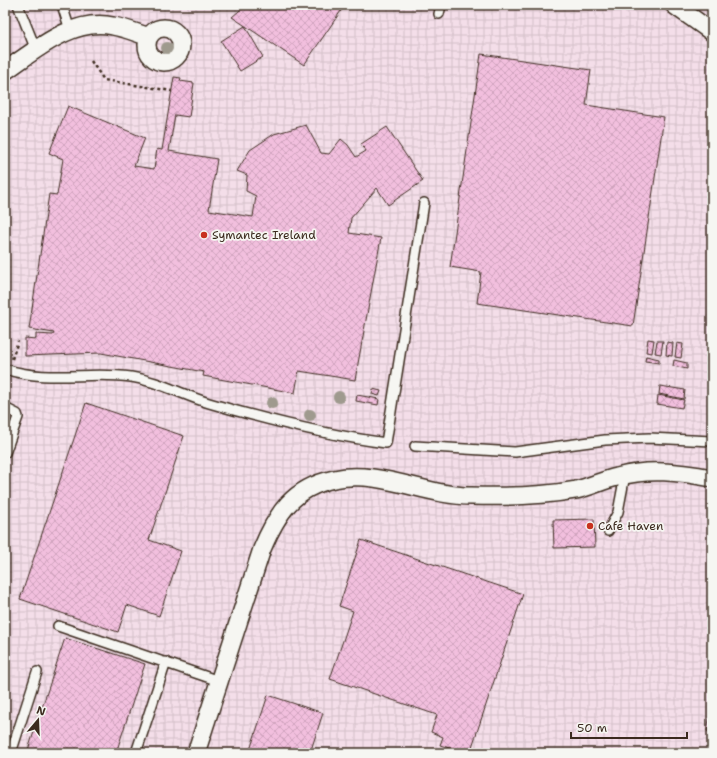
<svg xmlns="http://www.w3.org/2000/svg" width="717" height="758" font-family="'Shantell Sans',sans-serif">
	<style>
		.industrial { fill: url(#industrial-grid) }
		.building { fill: url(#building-cross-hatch); stroke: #3b2a1e }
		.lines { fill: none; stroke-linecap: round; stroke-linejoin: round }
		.service-casing { stroke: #3b2a1e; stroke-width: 12 }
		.minor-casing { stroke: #3b2a1e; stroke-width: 20 }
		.path { stroke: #3b2a1e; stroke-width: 2.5; stroke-dasharray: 3 3; stroke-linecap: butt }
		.service { stroke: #f6f6f2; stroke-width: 9 }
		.minor { stroke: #f6f6f2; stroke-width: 17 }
		.tree { fill: #9f9a8e }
		.poi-dot { fill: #c8321e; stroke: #f6f6f2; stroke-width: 1.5 }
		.labels { text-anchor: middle; stroke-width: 3.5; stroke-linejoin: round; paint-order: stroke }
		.poi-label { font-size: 12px; fill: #3b2a1e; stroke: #f6f6f2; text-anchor: start }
	</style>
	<defs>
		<pattern id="industrial-grid" width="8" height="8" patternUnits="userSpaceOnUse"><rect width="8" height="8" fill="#f4dee9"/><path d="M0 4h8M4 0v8" fill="none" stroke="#d2bfc7"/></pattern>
		<pattern id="building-cross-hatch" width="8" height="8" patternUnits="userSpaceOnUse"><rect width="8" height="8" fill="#f2bfde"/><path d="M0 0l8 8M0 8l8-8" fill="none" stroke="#d0a4be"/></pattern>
	</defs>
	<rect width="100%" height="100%" fill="#f5ebee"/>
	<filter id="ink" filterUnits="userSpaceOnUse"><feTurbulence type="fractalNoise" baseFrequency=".025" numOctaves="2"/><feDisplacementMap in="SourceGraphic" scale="8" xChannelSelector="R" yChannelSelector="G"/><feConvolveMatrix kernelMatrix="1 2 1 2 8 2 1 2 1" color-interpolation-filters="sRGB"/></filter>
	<g filter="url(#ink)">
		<path class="industrial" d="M5 5H712V753H5Z"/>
		<path class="building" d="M246 5H345L304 65 232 17Z
			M245 26 263 57 240 71 221 41Z
			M481 54 591 70 586 105 664 117 633 326 477 303 481 272 450 267Z
			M174 77 181 78 180 81 194 83 189 117 175 115 169 151 217 159 209 210 253 217 256 196 246 191 247 175 237 171 250 150 274 134 306 125 321 153 329 154 341 139 348 145 356 157 366 151 361 144 387 127 423 181 388 205 377 188 351 218 349 233 381 238 355 380 299 371 295 393 203 376 204 372 101 353 25 356V338L36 339V334L53 335 54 333 29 329 49 194 57 195 63 159 49 153 68 106 145 138 134 166 154 169 157 149 162 150Z
			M648 339 654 340 652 353 646 352Z
			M657 341H663L661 354 655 353Z
			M667 342 673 343 672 356 666 355Z
			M677 343 683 344 681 358 675 357Z
			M646 356 659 359V363L645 361Z
			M674 360 687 363V369L673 366Z
			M660 386 685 390 684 399 659 394Z
			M373 389 381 391 379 396 372 394Z
			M357 395 379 399 378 405 356 401Z
			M658 395 684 400 682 408 657 404Z
			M86 403 184 436 149 540 181 551 159 616 127 605 118 632 20 599Z
			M594 519 595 547 554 548 553 520Z
			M361 540 523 594 470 753H465L440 745 443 737 431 732 437 715 330 679 353 611 339 606Z
			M65 638 145 664 116 753H27Z
			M268 695 323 713 310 753H249Z
			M712 702V732L707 731Z"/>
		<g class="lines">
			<g class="service-casing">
				<path id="service" d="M18 5 36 50
					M62 5 70 30
					M439 14 441 5
					M5 369C48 383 89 371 131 377 159 381 182 395 209 403 267 420 326 435 386 443L424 203
					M5 408 17 414 18 417 5 453
					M415 446 515 452 605 440 649 438 712 441
					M608 531 618 512 625 475
					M58 626 219 681
					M11 753 37 672
					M136 753 166 662"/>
			</g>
			<g class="minor-casing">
				<path id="minor" d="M674 5 712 32
					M147 45a17 17 0 1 1 34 0a17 17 0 1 1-34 0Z
					M5 71C36 50 73 17 113 26 125 28 137 33 149 37
					M196 753 262 549C277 513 293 488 334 479 380 469 426 496 471 496 506 497 542 496 576 490 590 487 603 480 617 477 648 468 680 472 712 478"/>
			</g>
			<path class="path" d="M91 61 104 80 172 91
				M12 359 18 341"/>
			<use href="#service" class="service"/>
			<use href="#minor" class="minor"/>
		</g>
		<g class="tree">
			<circle cx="167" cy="48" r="6"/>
			<circle cx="339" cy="397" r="6"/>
			<circle cx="272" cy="403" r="6"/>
			<circle cx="310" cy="415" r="6"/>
		</g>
	</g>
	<g class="poi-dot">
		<circle cx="204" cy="235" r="4"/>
		<circle cx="590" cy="526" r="4"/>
	</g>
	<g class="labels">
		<g class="poi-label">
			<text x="212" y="239">Symantec Ireland</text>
			<text x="598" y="530">Cafe Haven</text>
		</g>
	</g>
	<rect width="717" height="758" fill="none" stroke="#f6f6f2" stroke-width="20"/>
	<rect x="10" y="10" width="697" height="738" fill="none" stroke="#3b2a1e" stroke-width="1.5" filter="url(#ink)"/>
	<g transform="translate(38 720) rotate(19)" stroke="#f6f6f2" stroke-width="3" paint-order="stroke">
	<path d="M0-3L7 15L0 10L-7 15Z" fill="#3b2a1e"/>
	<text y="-6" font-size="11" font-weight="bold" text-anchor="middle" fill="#3b2a1e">N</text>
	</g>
	<path d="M571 732v6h116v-6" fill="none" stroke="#3b2a1e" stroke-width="2"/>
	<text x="577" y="732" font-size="12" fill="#3b2a1e" stroke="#f6f6f2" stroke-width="3" paint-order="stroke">50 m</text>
</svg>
